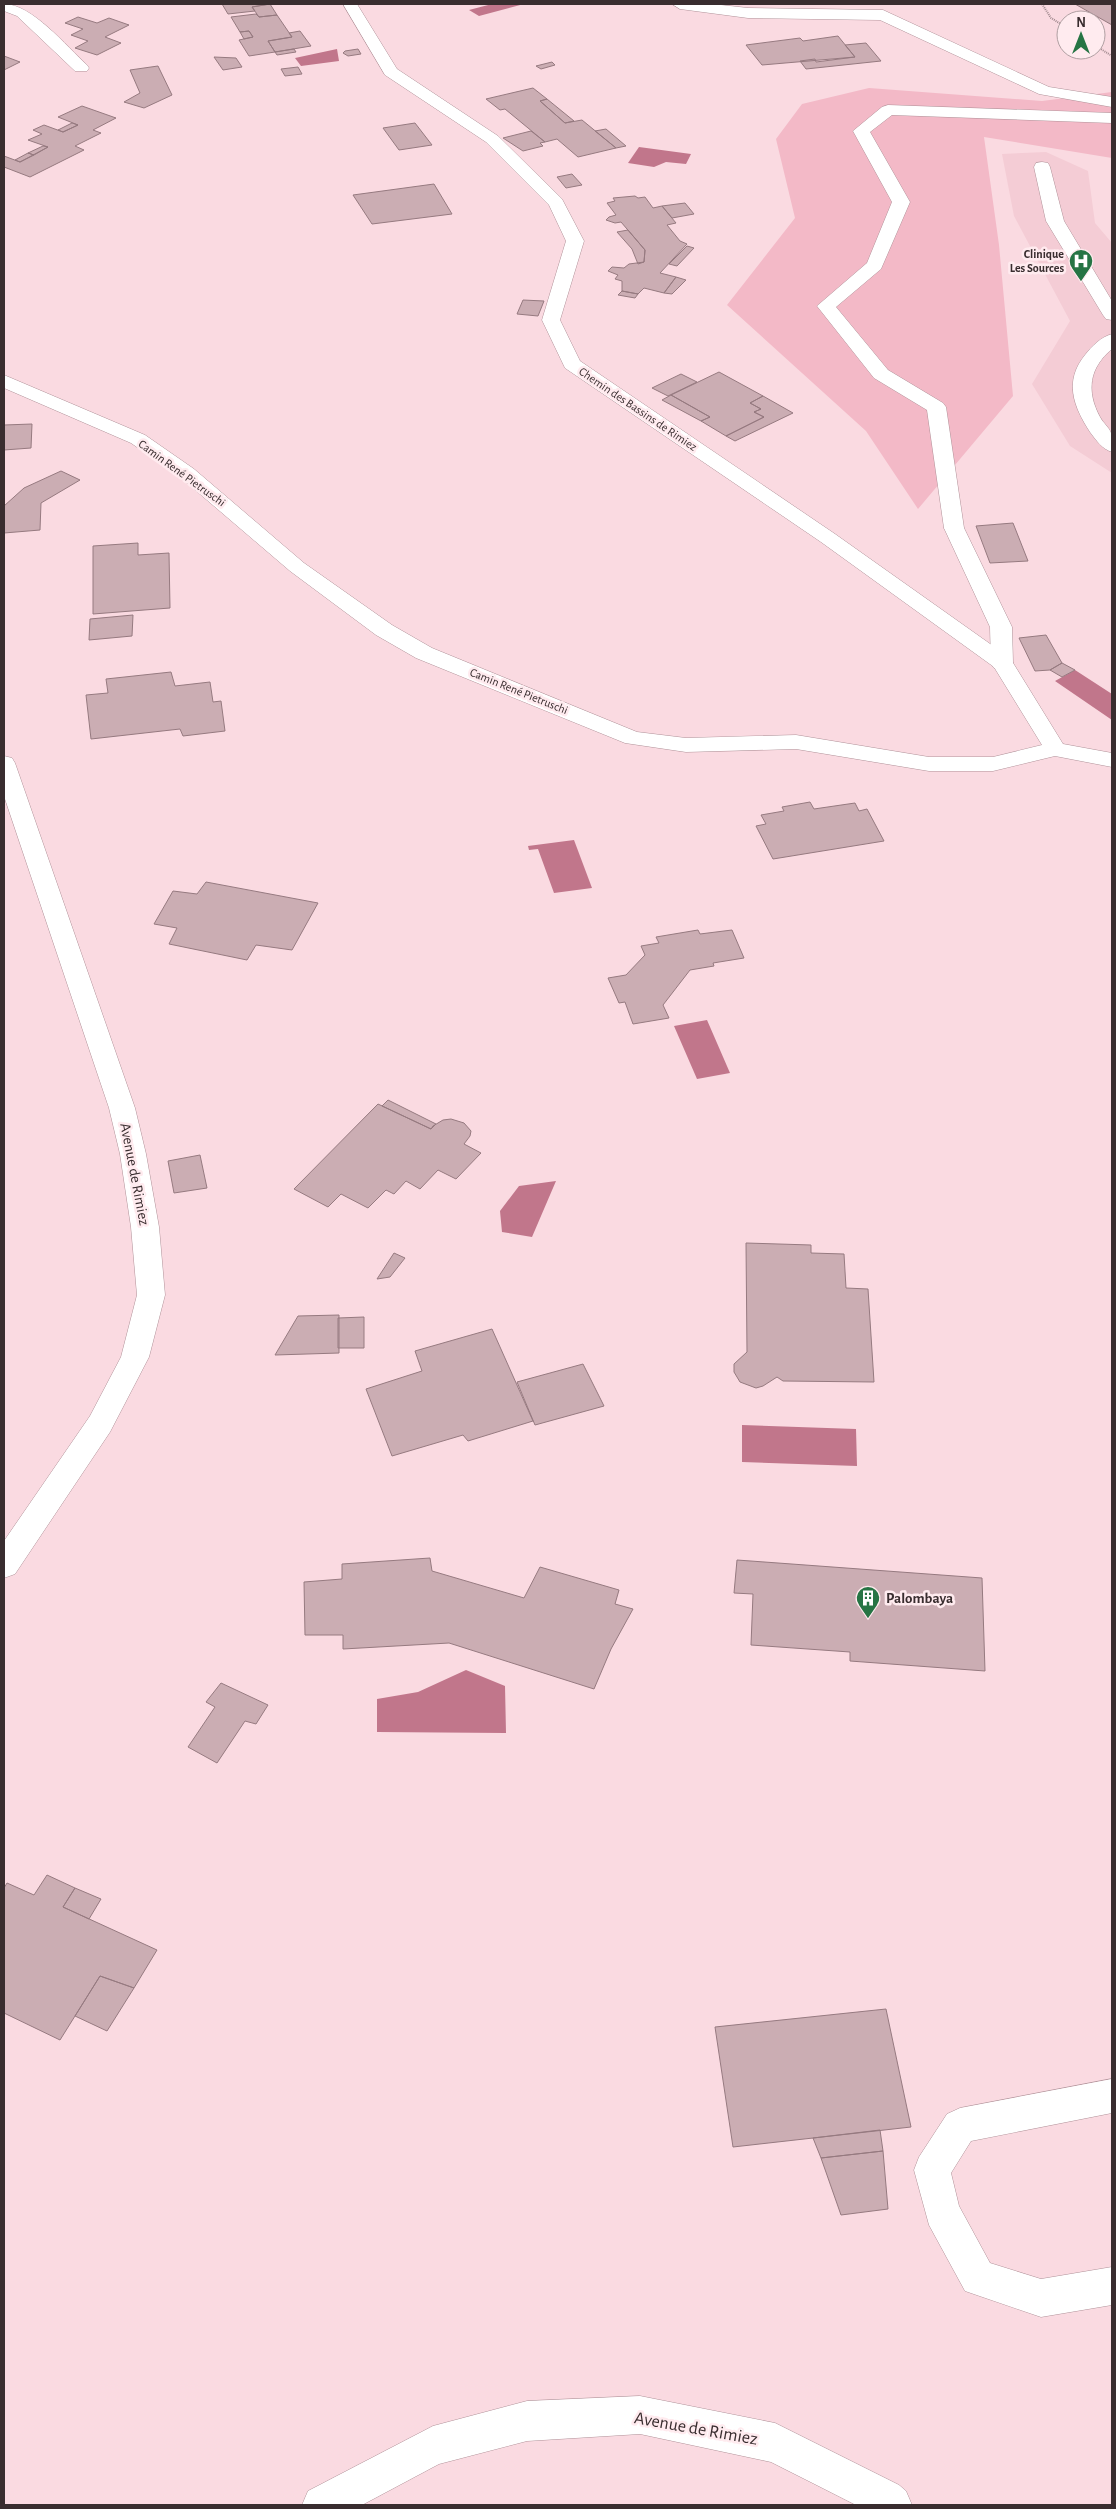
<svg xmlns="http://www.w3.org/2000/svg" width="1116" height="2509" font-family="'Alegreya Sans',sans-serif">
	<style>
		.built { fill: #f4ccd5 }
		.green { fill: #f3b9c7 }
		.water { fill: #c1768b }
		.building { fill: #cbadb3; stroke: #967a80 }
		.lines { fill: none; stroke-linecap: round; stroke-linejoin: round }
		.lane-casing { stroke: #b09299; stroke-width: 1 }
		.street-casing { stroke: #b09299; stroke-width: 1 }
		.secondary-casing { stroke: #b09299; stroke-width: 1 }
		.path { stroke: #a0898e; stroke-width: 2; stroke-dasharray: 1 1; stroke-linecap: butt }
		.lane { fill: #fff; fill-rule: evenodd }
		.street { fill: #fff; fill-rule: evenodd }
		.secondary { fill: #fff; fill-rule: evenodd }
		.labels { text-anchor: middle; stroke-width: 5; stroke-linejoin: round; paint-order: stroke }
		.far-poi-label { font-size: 12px; font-weight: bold; fill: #392d2f; stroke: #ffebef; text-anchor: end }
		.far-street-label { font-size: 12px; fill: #392d2f; stroke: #ffebef }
		.street-label { font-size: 15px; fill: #392d2f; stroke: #ffebef }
		.poi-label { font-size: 15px; font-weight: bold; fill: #392d2f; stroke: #ffebef; text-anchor: start }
		.near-street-label { font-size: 18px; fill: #392d2f; stroke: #ffebef }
	</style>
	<rect width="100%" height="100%" fill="#fadae1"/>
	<path class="built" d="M1046 152 1088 171 1095 223 1112 243V473L1070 446 1032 384 1070 321 1014 216 1002 154Z"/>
	<path class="green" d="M869 88 1042 101 1112 92V158L984 137 999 245 1013 396 918 509 866 431 727 305 795 218 776 139 802 104Z"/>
	<path class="water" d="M492 4H524L479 16 469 10Z
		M337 49 339 61 301 66 295 58Z
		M639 147 691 154 686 164 666 162 654 167 628 163Z
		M1075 670 1112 694V720L1055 681Z
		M574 840 592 888 554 893 538 849 529 850 528 846Z
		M707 1020 730 1073 697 1079 674 1026Z
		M556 1181 532 1237 502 1232 500 1211 519 1186Z
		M742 1425 856 1429 857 1466 742 1462Z
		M466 1670 505 1686 506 1733 377 1732V1699L418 1692Z"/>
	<path class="building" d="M222 4H270L252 7 255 11 228 14Z
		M270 4 277 15 259 17 252 7Z
		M1075 4H1112V25Z
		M256 14 259 17 277 15 292 37 268 41 275 52 249 56 239 40 253 37 249 31 240 32 231 17Z
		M78 17 97 23 109 18 129 25 105 37 121 43 97 55 75 48 88 41 71 35 83 29 65 23Z
		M249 31 253 37 244 39 240 32Z
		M300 31 311 46 275 52 268 41 292 37 289 33Z
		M838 36 855 57 762 65 746 45 800 38 803 41Z
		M866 43 881 61 806 69 800 61 815 59 816 62 855 57 845 45Z
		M294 49 296 52 277 55 275 52Z
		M358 49 361 54 348 56 343 53 345 51Z
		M4 56 20 62 4 70Z
		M214 57 236 58 242 67 223 70Z
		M552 62 555 65 541 69 536 66Z
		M158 66 172 95 144 108 124 102 140 93 130 70Z
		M298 67 302 74 285 76 281 69Z
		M533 88 547 99 540 101 565 123 582 120 616 148 578 157 557 139 545 142 505 109 500 110 486 99Z
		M547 99 574 121 565 123 540 101Z
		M82 106 116 118 93 130 101 133 75 146 84 150 30 177 4 167V156L20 162 48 147 28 140 42 134 33 130 44 125 63 132 78 125 58 117Z
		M72 123 78 125 63 132 58 130Z
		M415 123 432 145 399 150 383 128Z
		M606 129 626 146 616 148 595 131Z
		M531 131 545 142 540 143 543 146 523 151 503 138Z
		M43 146 48 147 34 155 28 153Z
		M28 153 34 155 20 162 15 160Z
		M572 174 582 185 566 188 557 177Z
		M434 184 452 214 372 224 353 195Z
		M635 196 638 198 645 197 653 208 662 206 676 223 667 225 680 241 687 244 660 273 676 277 664 293 644 288 638 294 622 291V281L615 279 618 275 608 271 612 267 624 268 629 264 644 262 645 250 621 222 615 223 606 220 609 217 616 215 607 203 615 201 613 198Z
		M685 203 694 214 672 218 662 206Z
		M628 230 645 250 644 262 638 264 632 249 617 232Z
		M687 246 694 248 677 266 669 264Z
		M676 277 686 280 672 294 664 293Z
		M622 291 638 294 635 298 618 295Z
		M523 300 544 301 538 316 517 314Z
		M719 372 763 396 750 403 761 409 754 412 764 417 726 436 701 421 710 417 671 395Z
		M681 374 697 382 668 396 652 388Z
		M671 395 710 417 701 421 662 400Z
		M763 396 793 413 735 441 726 436 764 417 754 412 761 409 750 403Z
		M32 424 31 448 4 450V425Z
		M61 471 80 480 41 503 40 530 4 533V506L24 488Z
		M1013 523 1028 561 990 563 976 526Z
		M138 543V555L169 553 170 608 93 614V546Z
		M133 615 132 636 89 640 90 619Z
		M1046 635 1062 663 1050 670 1035 671 1019 638Z
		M1062 663 1075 670 1062 677 1050 670Z
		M171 672 175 686 210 682 213 702 221 701 225 731 183 736 180 729 91 739 86 695 108 693 106 679Z
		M810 802 814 809 855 803 859 811 867 809 884 841 773 859 756 826 766 824 761 815 784 811 782 807Z
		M206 882 318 903 292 950 256 945 247 960 169 944 177 928 154 924 173 891 197 894Z
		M698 930 700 934 732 930 744 958 713 963 714 966 690 970 663 1005 669 1018 633 1024 625 1002 619 1003 608 978 626 975 645 955 641 946 659 943 656 937Z
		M388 1100 436 1124 431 1129 382 1106Z
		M378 1104 431 1129 433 1126 443 1120 451 1119 464 1123 471 1131 470 1136 464 1144 481 1153 456 1179 438 1170 420 1189 406 1181 394 1194 386 1190 368 1208 341 1194 328 1207 294 1189Z
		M200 1155 207 1188 174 1193 168 1161Z
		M746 1243 811 1245V1253L844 1254 846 1288 868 1289 874 1382 783 1381 777 1377 763 1386 756 1388 740 1382 734 1372V1364L747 1352Z
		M394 1253 405 1258 390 1277 377 1279Z
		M339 1315V1353L275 1355 298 1316Z
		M364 1317V1348H338V1318Z
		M492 1329 533 1421 468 1441 463 1435 392 1456 366 1389 422 1371 415 1351Z
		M583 1364 604 1406 535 1425 517 1382Z
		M430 1558 432 1571 524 1598 540 1567 619 1590 615 1604 633 1609 611 1649 594 1689 449 1643 343 1649V1635H305L304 1582 342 1579V1564Z
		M737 1560 982 1578 985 1671 850 1661V1652L751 1645 753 1594 734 1593Z
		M221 1683 268 1705 256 1724 245 1721 217 1763 188 1747 215 1707 206 1702Z
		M47 1875 75 1888 63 1907 157 1950 134 1988 100 1976 60 2040 4 2013V1888L7 1883 34 1895Z
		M75 1888 101 1899 89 1919 63 1907Z
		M100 1976 134 1988 107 2031 75 2016Z
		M886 2009 911 2127 733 2147 715 2027Z
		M880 2130 883 2151 821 2158 813 2138Z
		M883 2151 888 2209 841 2215 821 2158Z"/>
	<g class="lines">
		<g class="lane-casing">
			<path id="lane" d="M672 4H712L748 8 883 10 1049 87 1112 97V107L1039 94 880 20 748 18 680 9Z
				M1042 162 1048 163 1050 167 1064 221 1112 301V320L1106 319 1103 315 1046 221 1034 167 1036 163Z
				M954 522 961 524 964 528 1012 627 1013 663 1010 668 1002 669 994 668 991 663 990 627 944 528 947 524Z
				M1112 2079V2113L971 2141 951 2173 959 2206 990 2263 1041 2279 1112 2267V2305L1041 2317 965 2291 929 2225 914 2170 919 2157 947 2114 960 2108Z"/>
		</g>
		<g class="street-casing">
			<path id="street" d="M4 4C32 4 66 46 87 65L89 68 87 71H75L17 16 4 11Z
				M343 4H357L397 69 498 136 562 199 584 241 560 320 580 361 835 534 1010 658 1063 744 1112 753V767L1055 756 993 771H929L796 749 686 752 625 743 416 658 376 635 290 571 180 477 131 443 4 388V375L145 435 194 469 304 563 392 625 432 648 637 732 686 738 796 735 929 757H993L1042 745 994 667 821 542 565 368 542 320 566 241 549 205 486 142 385 75Z
				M888 105 1112 113V123L892 115 870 132 910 202 881 269 836 307 888 370 943 403 946 407 964 528 961 532 954 534 947 532 944 528 927 410 874 378 817 306 867 263 892 202 853 131 882 107Z
				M1112 334V349C1089 368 1086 391 1100 417 1103 423 1109 427 1111 433 1114 438 1112 447 1112 452 1102 449 1096 440 1090 432 1073 406 1064 381 1085 355 1092 346 1101 337 1112 334Z"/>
		</g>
		<g class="secondary-casing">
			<path id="secondary" d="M4 756 12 758 15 763 135 1108 146 1154 159 1227 165 1295 149 1357 110 1432 15 1574 4 1578V1541L90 1416 121 1357 137 1295 131 1227 120 1154 109 1108 4 796Z
				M640 2396 775 2423 899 2485 906 2491 912 2505H856L771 2462 640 2434 527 2441 439 2464 362 2505H302L308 2491 433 2426 527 2401Z"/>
		</g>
		<path class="path" d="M1042 4 1051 18 1066 27
			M1096 46 1112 56"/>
		<use href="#lane" class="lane"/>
		<use href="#street" class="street"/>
		<use href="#secondary" class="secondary"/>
	</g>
	<defs>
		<g id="hospital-pin" transform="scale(1.25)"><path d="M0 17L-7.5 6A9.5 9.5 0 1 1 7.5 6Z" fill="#267444" stroke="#ffebef"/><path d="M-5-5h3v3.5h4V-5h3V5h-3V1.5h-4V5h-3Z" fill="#fff"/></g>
		<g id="building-pin" transform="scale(1.25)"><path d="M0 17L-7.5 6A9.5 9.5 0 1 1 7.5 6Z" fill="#267444" stroke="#ffebef"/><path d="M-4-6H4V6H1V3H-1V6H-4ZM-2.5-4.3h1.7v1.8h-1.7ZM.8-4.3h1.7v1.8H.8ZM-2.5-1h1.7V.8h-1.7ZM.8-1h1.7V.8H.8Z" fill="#fff"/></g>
	</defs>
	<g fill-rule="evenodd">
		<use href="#hospital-pin" x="1081" y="261"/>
		<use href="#building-pin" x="868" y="1598"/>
	</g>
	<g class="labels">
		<g class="far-poi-label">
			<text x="1064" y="258">Clinique<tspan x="1064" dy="14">Les Sources</tspan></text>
		</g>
		<g class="far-street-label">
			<text transform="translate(638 409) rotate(34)" y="4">Chemin des Bassins de Rimiez</text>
			<text transform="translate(182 473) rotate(36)" y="4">Camin René Pietruschi</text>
			<text transform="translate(519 691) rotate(22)" y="4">Camin René Pietruschi</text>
		</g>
		<g class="street-label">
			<text transform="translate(135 1174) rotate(79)" y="5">Avenue de Rimiez</text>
		</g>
		<g class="poi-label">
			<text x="886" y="1603">Palombaya</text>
		</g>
		<g class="near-street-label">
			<text transform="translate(696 2428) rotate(10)" y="6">Avenue de Rimiez</text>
		</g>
	</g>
	<rect width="1116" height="2509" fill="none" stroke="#392d2f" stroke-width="10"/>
	<g transform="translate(1081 35)"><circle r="24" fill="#ffebef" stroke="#b09fa2"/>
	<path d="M0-4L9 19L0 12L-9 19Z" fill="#267444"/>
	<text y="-8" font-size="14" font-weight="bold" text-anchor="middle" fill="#392d2f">N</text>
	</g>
</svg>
